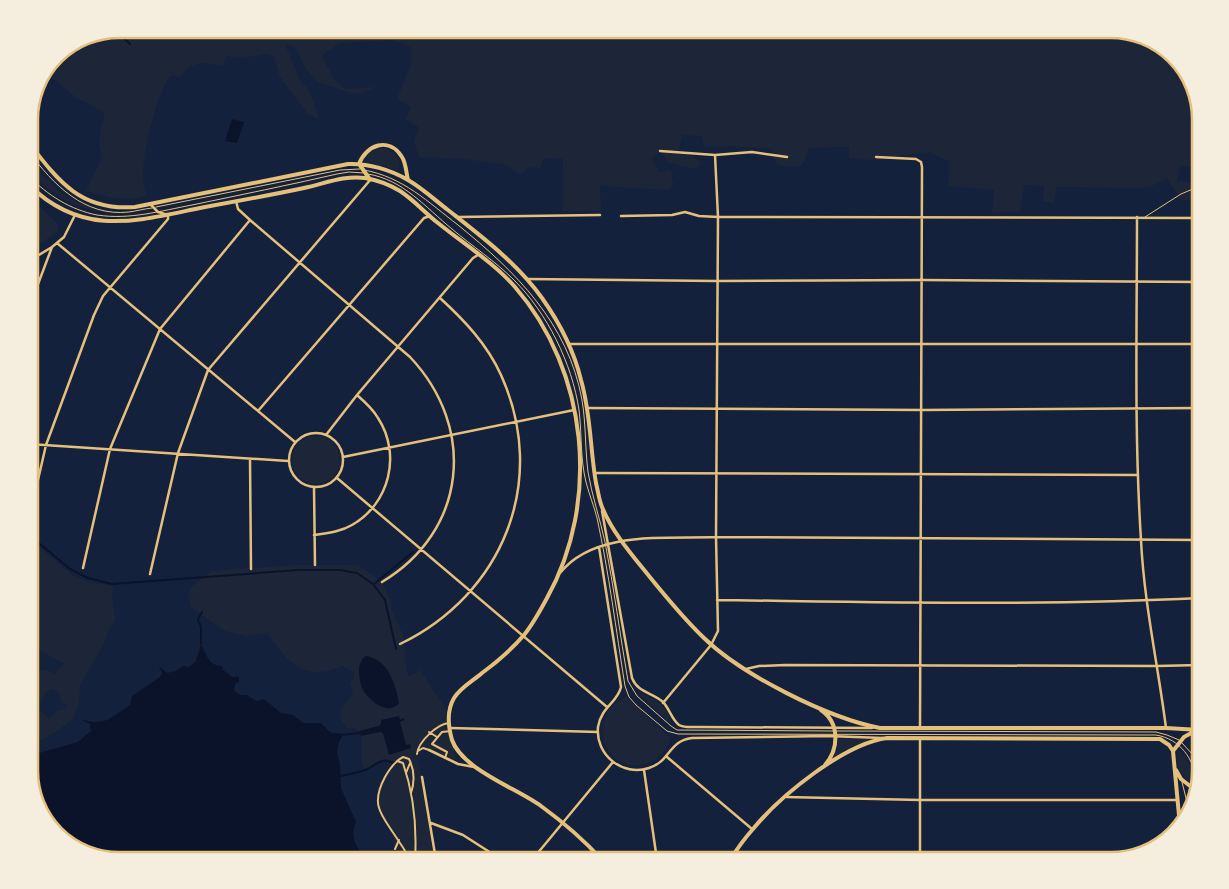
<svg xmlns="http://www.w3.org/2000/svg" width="1229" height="889" font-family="Commissioner,sans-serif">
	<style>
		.green { fill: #1d2539 }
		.water { fill: #0b132b }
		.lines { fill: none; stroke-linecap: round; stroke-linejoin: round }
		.stream { stroke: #0b132b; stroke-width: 2 }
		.service { stroke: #e5c07b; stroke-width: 1 }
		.pedestrian { stroke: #e5c07b; stroke-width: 2 }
		.minor { stroke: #e5c07b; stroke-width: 2.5 }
		.secondary { stroke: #e5c07b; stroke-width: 4 }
		.rim { fill: none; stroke: #e5c07b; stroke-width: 2.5 }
	</style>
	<rect width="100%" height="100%" fill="#14213d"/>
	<path class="green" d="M119 29H1110L1165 47 1191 79 1200 119V163L1193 167 1180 166 1177 181 1194 183 1199 198 1182 201 1167 179 1149 187 1138 188 1057 187 1054 203 1043 201 1044 186 1024 185 1020 212 992 213 994 190 948 186 950 162 930 152 867 160 849 158V147L808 148 805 160 801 166 785 167 777 164 771 149 734 146 704 147 702 136 682 135 678 153 694 157 701 162 697 169 669 163 661 152 652 159 659 172 671 170 673 183 669 190 616 187 600 185 601 211H562L563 159 544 158 540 168 530 167 519 175 504 164 463 159 419 157 414 141 419 128 406 119 411 107 397 99 411 65 410 47 392 40 340 43 322 55 333 78 345 89 376 87 361 93H351L318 82 306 69 295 47 285 44 300 80 310 92 320 120 308 114 288 88 280 77 274 57 268 54 242 58 226 56 223 66C206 62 190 60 180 78L173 75 168 78C164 88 158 99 155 111 149 129 137 179 147 195 128 204 105 196 86 191L102 158 99 143 101 127 104 120V114L92 105 79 100 44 71 59 51Z
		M380 148C391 148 402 157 399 169L397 170 365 161 369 153Z
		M29 157C60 196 71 206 121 214 80 211 58 201 29 172Z
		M29 196 58 224 57 232 29 252Z
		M292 460a24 24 0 1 1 48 0a24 24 0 1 1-48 0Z
		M29 538 72 575 88 582 113 586 112 595 115 620 109 629 103 645 80 685 79 704 72 720 54 733 41 740 29 748V710L42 712 49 719 58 710 66 709 67 704 61 703 60 695 54 689 46 692 41 701 37 700 34 694 36 685 29 682V665L34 670H47L55 674 59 668 65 664 29 645Z
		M295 565H355L360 566 382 582 391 602V607L403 635 408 677 420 670 446 709V729L456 756 455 760 445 759 425 748 420 749 417 754 422 777 436 860H405C396 851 390 849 395 835 371 807 375 792 394 764 382 757 377 765 366 770 354 754 370 739 355 728L348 729 342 721 340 715C340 705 348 702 353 694L350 683 354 677 353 672 343 666C335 669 324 673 315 672 293 671 279 650 267 633L247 636 225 631 191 607 189 595 192 586 212 571Z
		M637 693C653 696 669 707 671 724Z
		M626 697 671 738C652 787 592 763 604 721 607 709 615 702 626 697Z
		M838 739H874L845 750 833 759 837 747Z
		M1179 750C1189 759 1192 771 1193 783 1179 777 1174 763 1179 750Z"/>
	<path class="water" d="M232 119 244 122 237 143 225 141Z
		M201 644C206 654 209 666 222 666L223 670 232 677H239V682L235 684 234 690 240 695H247L256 701 264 699 281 713 293 715 303 723H321C327 729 330 735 340 733L342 737 339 742 337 752 340 765 341 788 356 822C349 839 357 848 368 860H119L64 842 38 810 29 776V756L78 742 91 731 90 724 80 719C105 727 110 718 130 705L132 696 160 677 162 673 159 666 167 673 176 671 183 666 189 667 196 661Z
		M366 656C388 659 396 685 399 703 389 717 369 700 363 690 360 684 359 676 359 669 359 665 361 662 363 658Z
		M399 716 400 720 404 718V720L400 722 406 745 410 744 411 748 389 755 383 733 380 732 361 736 359 731 379 726 381 723V720Z"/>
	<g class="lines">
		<path class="stream" d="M115 30 130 44
			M29 535 70 569 88 578 112 584 298 570H340L357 573 373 584 385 600 396 649
			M374 584 413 552
			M201 644V627L198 619 202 612
			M341 735 360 733
			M341 776C349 774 357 773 365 770 377 766 380 755 395 764"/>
		<path class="service" d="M29 152C53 184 84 217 129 212 136 211 144 209 152 208
			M364 170C403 177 428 202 458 225 516 272 568 323 582 400 586 424 585 448 588 472 592 496 600 519 605 542 614 588 620 635 628 681L637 696 671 726 677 730 833 731
			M368 174C404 180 425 207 452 229 472 246 495 261 514 280 547 313 572 363 579 410 582 434 580 458 586 482 589 494 594 506 597 518 609 573 616 630 625 686L629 697 636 705 667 731 678 734 1156 735C1180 739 1195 759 1196 783
			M29 176C47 195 71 210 97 215 130 220 160 211 192 205 240 195 289 185 337 174L349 172 364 173
			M156 207 340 170 360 169
			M1145 217 1181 194 1200 186
			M837 731 1156 732 1167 735 1179 740
			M1182 743 1195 757 1200 771
			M1182 782 1188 806"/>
		<path class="pedestrian" d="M429 732 437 737
			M418 751 423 748 429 750
			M417 754C418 742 437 724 449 723
			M445 758 447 752 432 744 442 732 451 731
			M397 761 403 763C414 795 417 827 415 860
			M406 773 410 763
			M395 849 399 840
			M410 860C406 852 401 844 396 837 381 814 370 805 385 777 389 770 395 761 403 757L409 759C415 771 415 781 411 793"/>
		<path class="minor" d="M660 151 715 155 752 152 787 157
			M876 157 916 159 921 162 922 167 920 727
			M236 201 238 209 250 220 410 357C477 428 467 531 382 582
			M621 216 672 215 685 212 699 216 718 217 1200 218
			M458 217 600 215
			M1137 217C1137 324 1134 432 1141 540 1144 603 1158 665 1166 728
			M57 243 295 442
			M29 261 52 247 64 237 75 215
			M527 279 717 281 923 280 1200 282
			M29 308 52 247
			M569 344H1200
			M587 408 923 410 1200 408
			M258 411 424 218 430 216
			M289 460a27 27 0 1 1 54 0a27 27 0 1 1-54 0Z
			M326 435 357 395 473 258 478 255
			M29 444 288 461
			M343 457 574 410
			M250 459 251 569
			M595 473 1138 475
			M337 478 607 707
			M314 488 315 565
			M602 511 632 678C638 693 652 692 663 702 669 708 672 720 679 725 684 728 693 727 699 727L872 728
			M29 519 46 445 94 315 103 296 168 219V215L158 212 150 204
			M314 535C327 533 340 532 352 525 389 504 402 455 378 418 373 409 365 402 357 395
			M599 547 621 687C618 702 601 707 598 727 595 755 623 777 649 768 671 761 668 741 692 738L828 736 883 738
			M83 568 110 449 160 329 250 220
			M560 573C594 530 666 539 716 537L1200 540
			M150 574 178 453 208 370 371 179
			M717 600C878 602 1040 606 1200 598
			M400 644C503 594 549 481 501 375 487 344 464 320 440 298
			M746 669 759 666 785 665 1157 666 1200 665
			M663 703 711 645 718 631 716 537 718 217 715 155
			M450 728 598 732
			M429 750 458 764 474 767
			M667 757 752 829
			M644 770 657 860
			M422 777 436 860
			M786 797 920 800H1177
			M431 823 463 835 502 860
			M532 860 613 762
			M920 860V739"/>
		<path class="secondary" d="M29 143C59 182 81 211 135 207L348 164C368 163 391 170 408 180 422 188 435 200 448 210 481 236 517 263 542 298 559 322 574 351 581 380 591 414 590 449 596 483 598 491 599 500 602 507 612 532 632 555 649 576 666 597 684 619 704 638 742 675 828 718 880 728H1166L1200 730
			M359 164C366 145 389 136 402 157 406 163 406 172 408 180
			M359 164 369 178
			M29 185C84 239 139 220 205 207 238 201 271 195 304 188 324 184 344 175 365 178 377 180 390 185 400 191 414 200 425 213 438 223 464 244 494 263 515 287 588 371 601 501 547 598 540 611 533 624 524 635 512 649 497 662 482 673 473 681 461 687 454 698 447 710 448 726 452 740 462 769 516 788 541 806 563 822 584 840 602 860
			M821 710C840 723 839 749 825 765
			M1173 751 1184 737 1195 731
			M1176 770 1181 779 1194 789
			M730 860C737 849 744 839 753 829 781 795 844 744 887 738L1160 739 1169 745 1173 751 1180 826"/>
	</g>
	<path d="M0 0H1229V889H0ZM119 38H1111A81 81 0 0 1 1192 119V771A81 81 0 0 1 1111 852H119A81 81 0 0 1 38 771V119A81 81 0 0 1 119 38Z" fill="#f5edde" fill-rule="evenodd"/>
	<path class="rim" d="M119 38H1111A81 81 0 0 1 1192 119V771A81 81 0 0 1 1111 852H119A81 81 0 0 1 38 771V119A81 81 0 0 1 119 38Z"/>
</svg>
